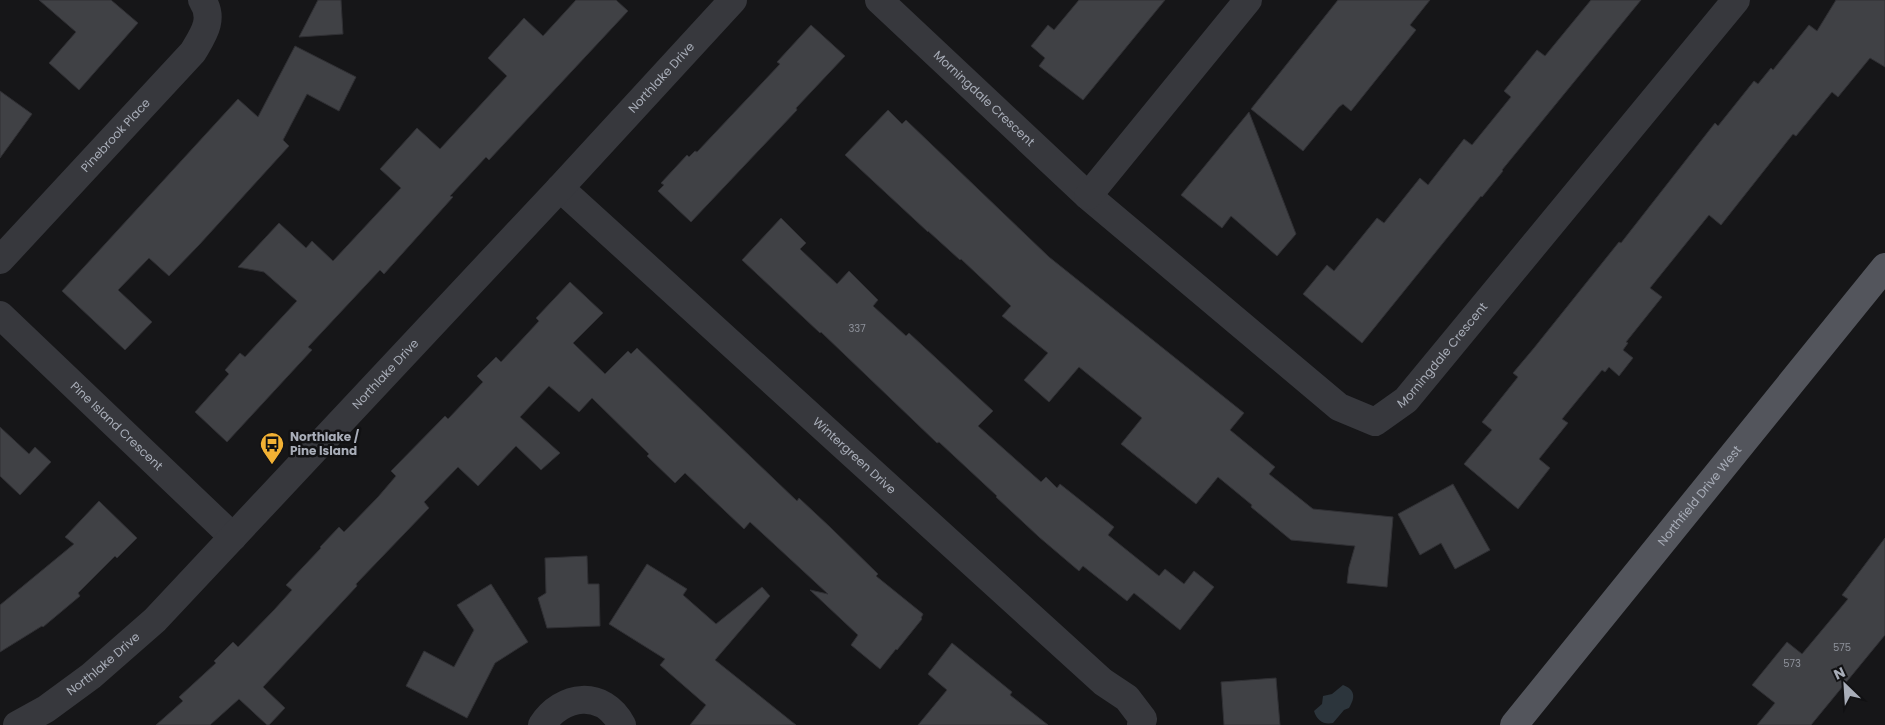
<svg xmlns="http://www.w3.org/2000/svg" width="1885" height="725" font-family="Poppins,sans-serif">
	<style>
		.water { fill: #2c353c }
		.building { fill: #404145; stroke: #303034 }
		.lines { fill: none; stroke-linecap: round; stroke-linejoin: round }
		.minor { stroke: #37383d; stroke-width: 28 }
		.major { stroke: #53555c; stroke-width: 28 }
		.labels { text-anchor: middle; stroke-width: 5; stroke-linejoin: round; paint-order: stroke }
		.number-label { font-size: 10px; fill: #8e929b }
		.street-label { font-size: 12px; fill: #a8adb8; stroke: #111113 }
		.poi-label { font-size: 12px; font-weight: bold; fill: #a8adb8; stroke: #111113; text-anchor: start }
	</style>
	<rect width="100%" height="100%" fill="#161618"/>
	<path class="water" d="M1343 685C1356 690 1355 698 1349 708L1344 710 1333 723C1324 725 1317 721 1314 711L1322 704 1323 696 1332 694Z"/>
	<path class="building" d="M39 0H111L138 23 79 90 49 63 76 32Z
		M318 0H341L343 34 299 37Z
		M576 0H616L628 11 489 160 486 157 450 196 453 197 384 274 380 270 308 347 312 350 227 442 195 412 229 374 225 370 240 353 245 357 297 301 264 272 238 267 279 223 306 248 312 241 333 261 401 188 380 169 417 128 440 149 507 76 488 58 524 18 543 36Z
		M1079 0H1165L1083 100 1039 66 1045 58 1031 46 1048 25 1054 30Z
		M1338 0H1430L1410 25 1416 30 1351 111 1343 104 1339 107 1303 151 1251 109Z
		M1591 0H1641L1502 170 1503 171 1482 197 1481 196 1362 343 1303 294 1327 265 1334 271 1377 218 1384 223 1420 178 1428 185 1464 139 1472 145 1511 97 1504 91 1537 50 1545 56Z
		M1836 0H1885V67L1870 58 1838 97 1832 92 1796 136 1793 134 1721 225 1709 215 1650 288 1662 297 1626 342 1628 343 1623 350 1633 358 1619 376 1609 367 1605 372 1602 370 1562 419 1568 423 1539 459 1550 468 1518 509 1464 464 1492 430 1482 422 1518 377 1513 373 1534 348 1619 242 1621 243 1715 123 1718 126 1754 81 1758 84 1771 68 1773 70 1809 25 1817 31Z
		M811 25 845 56 796 108 797 110 691 222 658 191 664 185 661 183 687 155 689 157 695 151 697 152 780 64 777 62Z
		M295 46 356 77 339 111 307 94 283 140 289 146 199 245 169 276 149 258 118 290 152 322 125 350 62 291 238 99 258 117Z
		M0 91 32 114 0 158Z
		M888 110 902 124 906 120 1049 257 1244 413 1230 430 1275 467 1269 474 1313 509 1393 517 1387 587 1347 583 1349 567 1355 546 1291 540 1251 507 1252 505 1218 477 1196 504 1121 444 1142 418 1079 367 1049 402 1024 380 1048 353 1002 316 1011 306 961 259 960 260 928 231V232L845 155Z
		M1249 112 1296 234 1277 256 1231 216 1222 228 1181 195Z
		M781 218 806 243 800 249 837 284 849 271 878 300 873 306 906 336 909 333 993 411 978 426 1041 482 1046 477 1057 488 1060 484 1114 527 1108 535 1159 576 1165 569 1184 584 1194 571 1214 587 1180 630 1134 593 1127 601 1083 566 1079 571 1039 537 996 497 997 496 939 442 937 443 821 332 820 333 742 260Z
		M570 282 603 313 573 343 605 374 628 351 631 354 637 348 797 501 799 498 830 527 878 574 876 576 923 614 921 618 922 619 897 650 896 649 880 669 851 645 858 635 810 590 828 594 750 522 744 529 685 473 675 483 647 456 649 454 592 398 579 412 549 386 520 417 560 453 541 470 516 446 478 486 458 467 424 502 429 508 356 584 357 586 263 687 285 708 269 725H267L239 699 210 725H156L183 701 179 697 216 663 214 661 233 642 238 647 274 610 292 590 286 585 321 548 320 547 339 527 344 532 378 497 396 476 391 471 445 416 448 419 483 382 477 376 496 357 501 362 539 321 536 318Z
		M0 427 29 454 35 447 51 462 20 495 0 476Z
		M1453 484 1490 550 1455 569 1441 543 1420 555 1398 514Z
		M99 501 137 538 117 558 115 556 78 593 80 596 43 627 42 626 0 652V605L74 544 65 537Z
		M1885 538V635L1811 725H1757L1775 703 1752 685 1787 642 1802 654 1848 599 1842 595Z
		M587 556 588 584H599L600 626 547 628 538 598 546 593 545 558Z
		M647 564 687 589 683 595 716 624 762 587 770 596 715 660 796 725H690L706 705 660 665 665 659 609 624Z
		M491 584 528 642 495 663 467 718 406 686 424 651 454 667 474 630 457 605Z
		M952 643 1012 692 1010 695 1048 725H918L947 690 928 674Z
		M1276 678 1280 725H1224L1221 682Z"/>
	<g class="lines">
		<g class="minor">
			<path id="s1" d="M879 0 1088 196 1339 407 1375 422 1406 400 1736 0"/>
			<path id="s2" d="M560 188 1103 682 1127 698 1143 719 1141 725"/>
			<path d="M1088 196 1248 0"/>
			<path id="s3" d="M0 260 193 52C203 35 215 19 202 0"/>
			<path id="s4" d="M0 315 233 537"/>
			<path id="s5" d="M17 725 46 709 91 676 155 620 560 188 733 0"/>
			<path d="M542 725C562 694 603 689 622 725"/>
		</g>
		<path class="major" id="s6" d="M1514 725 1885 267"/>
	</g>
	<defs>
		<g id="bus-pin" transform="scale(1.25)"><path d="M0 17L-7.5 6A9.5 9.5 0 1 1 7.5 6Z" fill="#f2b134" stroke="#111113"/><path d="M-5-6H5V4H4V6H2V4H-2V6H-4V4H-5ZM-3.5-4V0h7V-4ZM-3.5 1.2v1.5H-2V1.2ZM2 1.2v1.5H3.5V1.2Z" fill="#111"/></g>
	</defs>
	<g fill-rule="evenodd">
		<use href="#bus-pin" x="272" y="444"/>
	</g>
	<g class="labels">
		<g class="number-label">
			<text x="857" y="332">337</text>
			<text x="1842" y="651">575</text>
			<text x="1792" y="667">573</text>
		</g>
		<g class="street-label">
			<text dy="4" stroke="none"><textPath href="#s5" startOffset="916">Northlake Drive</textPath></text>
			<text dy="4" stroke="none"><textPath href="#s1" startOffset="144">Morningdale Crescent</textPath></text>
			<text dy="4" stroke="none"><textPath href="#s3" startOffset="170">Pinebrook Place</textPath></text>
			<text dy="4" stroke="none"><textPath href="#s1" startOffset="749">Morningdale Crescent</textPath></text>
			<text dy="4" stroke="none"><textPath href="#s5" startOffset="511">Northlake Drive</textPath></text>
			<text dy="4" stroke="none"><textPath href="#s4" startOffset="161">Pine Island Crescent</textPath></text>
			<text dy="4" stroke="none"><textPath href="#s2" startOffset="398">Wintergreen Drive</textPath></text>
			<text dy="4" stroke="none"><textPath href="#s6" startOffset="295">Northfield Drive West</textPath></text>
			<text dy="4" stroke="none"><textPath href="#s5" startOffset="106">Northlake Drive</textPath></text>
		</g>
		<g class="poi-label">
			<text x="290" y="441">Northlake /<tspan x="290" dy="14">Pine Island</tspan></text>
		</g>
	</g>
	<g transform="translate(1845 685) rotate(335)" stroke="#111113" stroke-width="4" paint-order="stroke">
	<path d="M0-4L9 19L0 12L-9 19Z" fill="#a8adb8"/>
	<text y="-8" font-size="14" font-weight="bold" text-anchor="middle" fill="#a8adb8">N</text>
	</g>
</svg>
